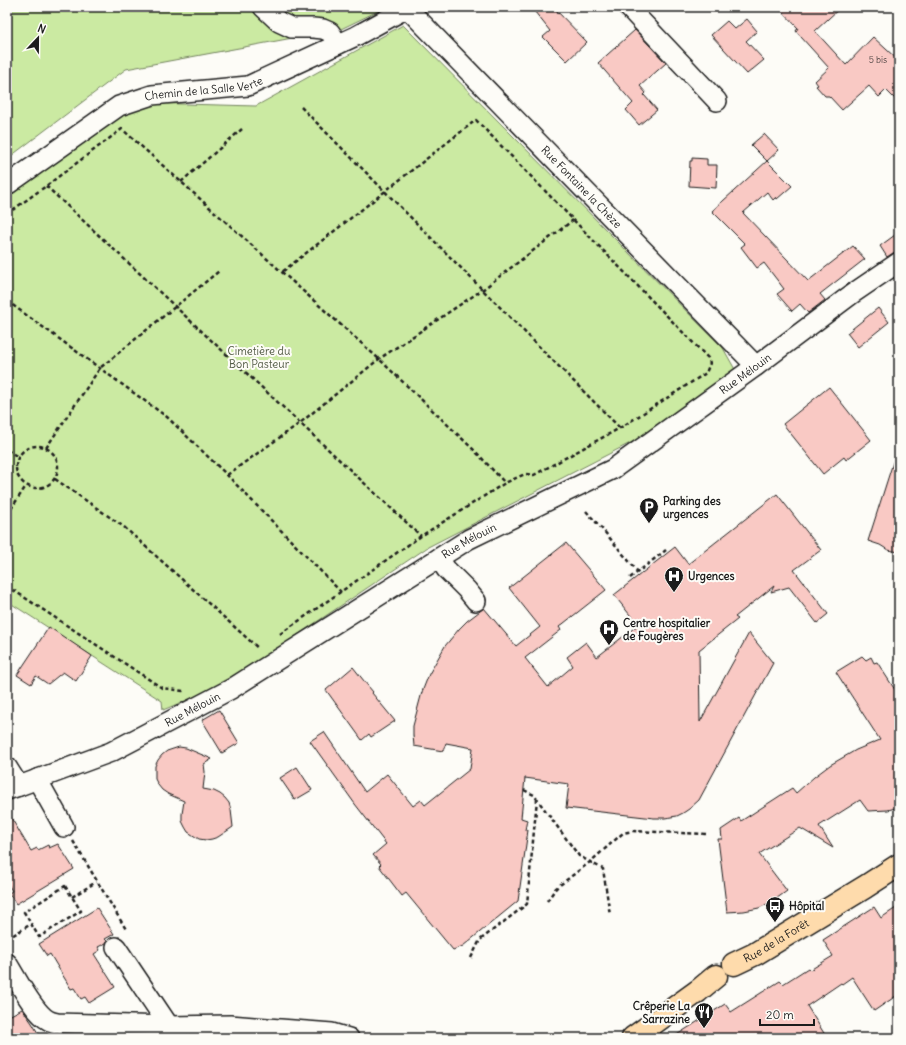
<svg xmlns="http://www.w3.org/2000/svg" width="906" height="1045" font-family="Delius,sans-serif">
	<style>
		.green { fill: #cbeaa2; stroke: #74835f }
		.building { fill: #f9c9c4; stroke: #1c1c1c }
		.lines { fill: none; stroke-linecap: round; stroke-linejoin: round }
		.minor-casing { stroke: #1c1c1c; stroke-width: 22 }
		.major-casing { stroke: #1c1c1c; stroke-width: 25 }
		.path { stroke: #1c1c1c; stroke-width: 2.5; stroke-dasharray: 4 3; stroke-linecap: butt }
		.minor { stroke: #fdfcf7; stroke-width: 19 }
		.major { stroke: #fedbac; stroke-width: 22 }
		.labels { text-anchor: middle; stroke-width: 4; stroke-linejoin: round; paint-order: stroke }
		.number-label { font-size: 9px; fill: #534746 }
		.street-label { font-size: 11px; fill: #1c1c1c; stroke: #fdfcf7 }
		.park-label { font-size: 11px; fill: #515a44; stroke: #fdfcf7 }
		.poi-label { font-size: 11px; font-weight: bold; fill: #1c1c1c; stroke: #fdfcf7; text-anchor: start }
	</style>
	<rect width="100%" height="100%" fill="#fdfcf7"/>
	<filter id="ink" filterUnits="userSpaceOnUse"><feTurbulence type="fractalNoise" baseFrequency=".025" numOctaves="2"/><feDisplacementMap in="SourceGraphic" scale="8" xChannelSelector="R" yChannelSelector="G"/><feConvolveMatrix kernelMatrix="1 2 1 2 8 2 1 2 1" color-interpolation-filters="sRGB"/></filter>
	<g filter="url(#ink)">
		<path class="green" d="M7 7H386L341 29 126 69 7 159Z
			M403 25 723 348 737 373 638 439 428 547 223 685 163 710 162 701 7 601V198L126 111 146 103 256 106Z"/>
		<path class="building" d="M531 7H553L587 42 567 61 543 37 550 31Z
			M778 7H841L815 31 846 65 873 37 899 61V103L886 90 879 97 869 86 842 110 829 96H825L816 86 818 85 815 81 829 68 801 37 796 31 798 28Z
			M747 19 757 31 746 41 764 60 747 74 711 35 727 21 735 29Z
			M635 30 666 63 640 86 646 93 644 95 657 110 639 125 626 110 633 103 598 63Z
			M764 134 779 150 767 161 751 145Z
			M692 158 707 159V165H717L716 188 689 186 690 161H692Z
			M767 161 792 186 777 199 776 197 773 200 767 192 743 213 808 281 853 246 865 259 820 294 825 300 808 313 800 304 792 311 777 294 784 289 764 263 757 268 741 247 745 244 712 211Z
			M899 232V251L893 253 887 257 880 246Z
			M878 308 889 322 858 347 847 333Z
			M829 387 871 440 846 460 844 457 823 474 783 424Z
			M896 453 899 454V552L888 550 880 545 868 541Z
			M777 494 821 550 794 570 828 614 817 623 789 587 771 592 774 586 735 617 738 619 699 650 700 722 749 633 773 663 699 800 689 809 683 813 677 816 665 818H654L566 808 569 784 525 778 521 818 527 820 525 830H528L518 901 463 946 453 950 406 893 402 896 379 866 381 864 373 855 386 844 355 804 310 741 324 732 365 792 387 774 413 806 421 800 425 805 470 769 473 748 446 743 443 751 414 746 413 735V726L422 692 429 674 445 646 459 629 467 621 484 608 516 646 540 627 509 588 566 543 606 590 559 627 561 630 525 658 548 687 573 666 567 657 586 642 597 657 638 625 614 595 675 547 688 564Z
			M49 627 92 656 76 681 63 672 48 684 36 676 31 684 17 675Z
			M862 656 866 660 871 657 874 663 877 662 899 696V807L888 810 868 811 860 800 819 826 833 848 800 828 759 854 787 891 773 901 759 908 744 911 727 912 718 839H722L721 830 739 818 741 821 792 788 796 793 814 777 830 765 856 750 880 740 836 672Z
			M353 667 368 686 373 692 372 693 395 721 371 737 369 734 362 740 326 690Z
			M219 710 239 743 222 753 202 720Z
			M179 747 186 748 212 759 204 764 205 772 203 789 214 791 220 794 225 798 229 803 231 810 233 827 218 837 212 839 206 840 199 839 188 832 185 827 182 821V814L184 801 168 794 162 790 158 785 155 779V766L158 760 162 755 167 751Z
			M297 767 312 790 295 800 280 778Z
			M7 811 31 851 37 848 38 850 48 845 49 848 58 844 74 869 16 904 9 893 12 891 7 882Z
			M899 906V994L874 1011 852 977 842 984 841 983 807 1006 827 1038H672L725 1004 731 1012 780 981 783 984 808 968 810 970 833 956 823 940 874 907 881 918Z
			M97 908 114 934 105 939 107 941 106 943 98 947 100 950 94 954 115 987 89 1003 85 997 81 999 74 988 71 989 50 954 47 956 39 944Z
			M22 1009 32 1023 41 1038H7V1017Z"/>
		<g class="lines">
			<g class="minor-casing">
				<g id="minor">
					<path d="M263 7 279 22 292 28H313L323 29 330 32 338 44"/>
					<path d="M628 7 717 101"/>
					<path id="s1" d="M407 8 756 366"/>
					<path id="s2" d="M7 185 119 106 152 95 248 86 356 36 409 7"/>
					<path d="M439 558 446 569 467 590 476 601"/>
					<path d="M7 767 19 786 7 790"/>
					<path d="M37 779 64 827"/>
					<path id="s3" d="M19 786 111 752 231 689 469 539 613 469 756 366 852 294 899 262"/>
					<path d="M116 947 169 1026"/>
					<path d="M7 963C16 977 34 1013 48 1020 51 1022 54 1022 57 1023L169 1026 230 1025 332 1033 349 1038"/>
				</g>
			</g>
			<g class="major-casing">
				<g id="major">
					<path id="s4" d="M734 964 755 954 865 887 899 865"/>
					<path d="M633 1038 698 991 716 976"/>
				</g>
			</g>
			<path class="path" d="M301 107 620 428
				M181 182 242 129
				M46 186 421 536
				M7 214 46 186 122 129 379 359 476 452 505 483
				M7 301 167 417 227 475 341 592
				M16 467a21 21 0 1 1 42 0a21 21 0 1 1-42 0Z
				M46 448 100 368 219 271
				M7 450 18 457
				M227 475 300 423 379 359 482 290 573 220
				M55 479 124 527 259 649
				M586 511 603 530 638 572
				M7 515 26 486
				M630 578 666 550
				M7 586 162 688 183 691 185 690
				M280 634 421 536 505 483 525 474 534 475 620 428 706 373 710 363 708 358 476 120 282 272
				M524 790 534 795 579 856 603 869 610 915
				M73 841 127 931
				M65 886 81 911 39 937 24 912Z
				M72 897 96 882
				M547 901 556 888 590 862 623 833 633 831 706 834
				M7 939 31 924
				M471 958 480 940 527 904 537 799"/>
			<use href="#minor" class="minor"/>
			<use href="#major" class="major"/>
		</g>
	</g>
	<defs>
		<g id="parking-pin" transform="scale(1)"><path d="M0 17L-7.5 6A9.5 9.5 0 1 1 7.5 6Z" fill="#1c1c1c" stroke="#fdfcf7"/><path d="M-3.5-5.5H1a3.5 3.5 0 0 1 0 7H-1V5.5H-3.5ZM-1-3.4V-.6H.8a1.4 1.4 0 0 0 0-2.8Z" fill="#fff"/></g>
		<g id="hospital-pin" transform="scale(1)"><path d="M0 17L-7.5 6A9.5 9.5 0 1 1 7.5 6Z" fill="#1c1c1c" stroke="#fdfcf7"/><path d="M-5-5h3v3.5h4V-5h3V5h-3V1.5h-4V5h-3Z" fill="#fff"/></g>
		<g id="bus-pin" transform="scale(1)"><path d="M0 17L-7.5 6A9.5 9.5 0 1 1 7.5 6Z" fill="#1c1c1c" stroke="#fdfcf7"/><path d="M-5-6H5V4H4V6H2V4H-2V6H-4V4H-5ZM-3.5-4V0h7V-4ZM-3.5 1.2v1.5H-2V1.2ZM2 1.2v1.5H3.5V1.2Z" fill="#fff"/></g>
		<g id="restaurant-pin" transform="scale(1)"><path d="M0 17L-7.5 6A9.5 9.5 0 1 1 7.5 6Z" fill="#1c1c1c" stroke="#fdfcf7"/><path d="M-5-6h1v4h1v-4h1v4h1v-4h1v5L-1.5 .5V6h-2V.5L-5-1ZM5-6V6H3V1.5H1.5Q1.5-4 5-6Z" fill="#fff"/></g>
	</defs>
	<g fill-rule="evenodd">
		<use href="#parking-pin" x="649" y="507"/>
		<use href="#hospital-pin" x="674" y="576"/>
		<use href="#hospital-pin" x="609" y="629"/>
		<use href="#bus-pin" x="775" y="906"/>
		<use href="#restaurant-pin" x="704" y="1012"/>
	</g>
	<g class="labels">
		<g class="number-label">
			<text x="878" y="63">5 bis</text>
		</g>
		<g class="street-label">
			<text dy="4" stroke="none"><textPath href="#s2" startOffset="224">Chemin de la Salle Verte</textPath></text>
			<text dy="4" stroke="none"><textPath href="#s1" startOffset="250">Rue Fontaine la Chèze</textPath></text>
			<text dy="4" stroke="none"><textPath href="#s3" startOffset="838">Rue Mélouin</textPath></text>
			<text dy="4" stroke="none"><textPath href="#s3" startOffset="514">Rue Mélouin</textPath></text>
			<text dy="4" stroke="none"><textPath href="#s3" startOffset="190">Rue Mélouin</textPath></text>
			<text dy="4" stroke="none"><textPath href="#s4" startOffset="48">Rue de la Forêt</textPath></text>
		</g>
		<g class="park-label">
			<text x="259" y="355">Cimetière du<tspan x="259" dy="13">Bon Pasteur</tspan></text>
		</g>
		<g class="poi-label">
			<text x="663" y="505">Parking des<tspan x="663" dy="13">urgences</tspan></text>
			<text x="688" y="580">Urgences</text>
			<text x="623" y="627">Centre hospitalier<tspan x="623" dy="13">de Fougères</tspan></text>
			<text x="789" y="910">Hôpital</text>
			<text x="690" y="1010" text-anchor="end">Crêperie La<tspan x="690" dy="13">Sarrazine</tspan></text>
		</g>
	</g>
	<rect width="906" height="1045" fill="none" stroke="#fdfcf7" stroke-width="24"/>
	<rect x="12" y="12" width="882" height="1021" fill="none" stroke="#1c1c1c" stroke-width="1.5" filter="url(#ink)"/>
	<g transform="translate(38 38) rotate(22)" stroke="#fdfcf7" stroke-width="3" paint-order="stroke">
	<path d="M0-3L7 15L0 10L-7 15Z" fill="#1c1c1c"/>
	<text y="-6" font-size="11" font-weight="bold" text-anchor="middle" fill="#1c1c1c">N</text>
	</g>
	<path d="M760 1019v6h54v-6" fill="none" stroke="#1c1c1c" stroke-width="2"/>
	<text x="766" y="1019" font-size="12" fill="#1c1c1c" stroke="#fdfcf7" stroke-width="3" paint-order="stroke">20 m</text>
</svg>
